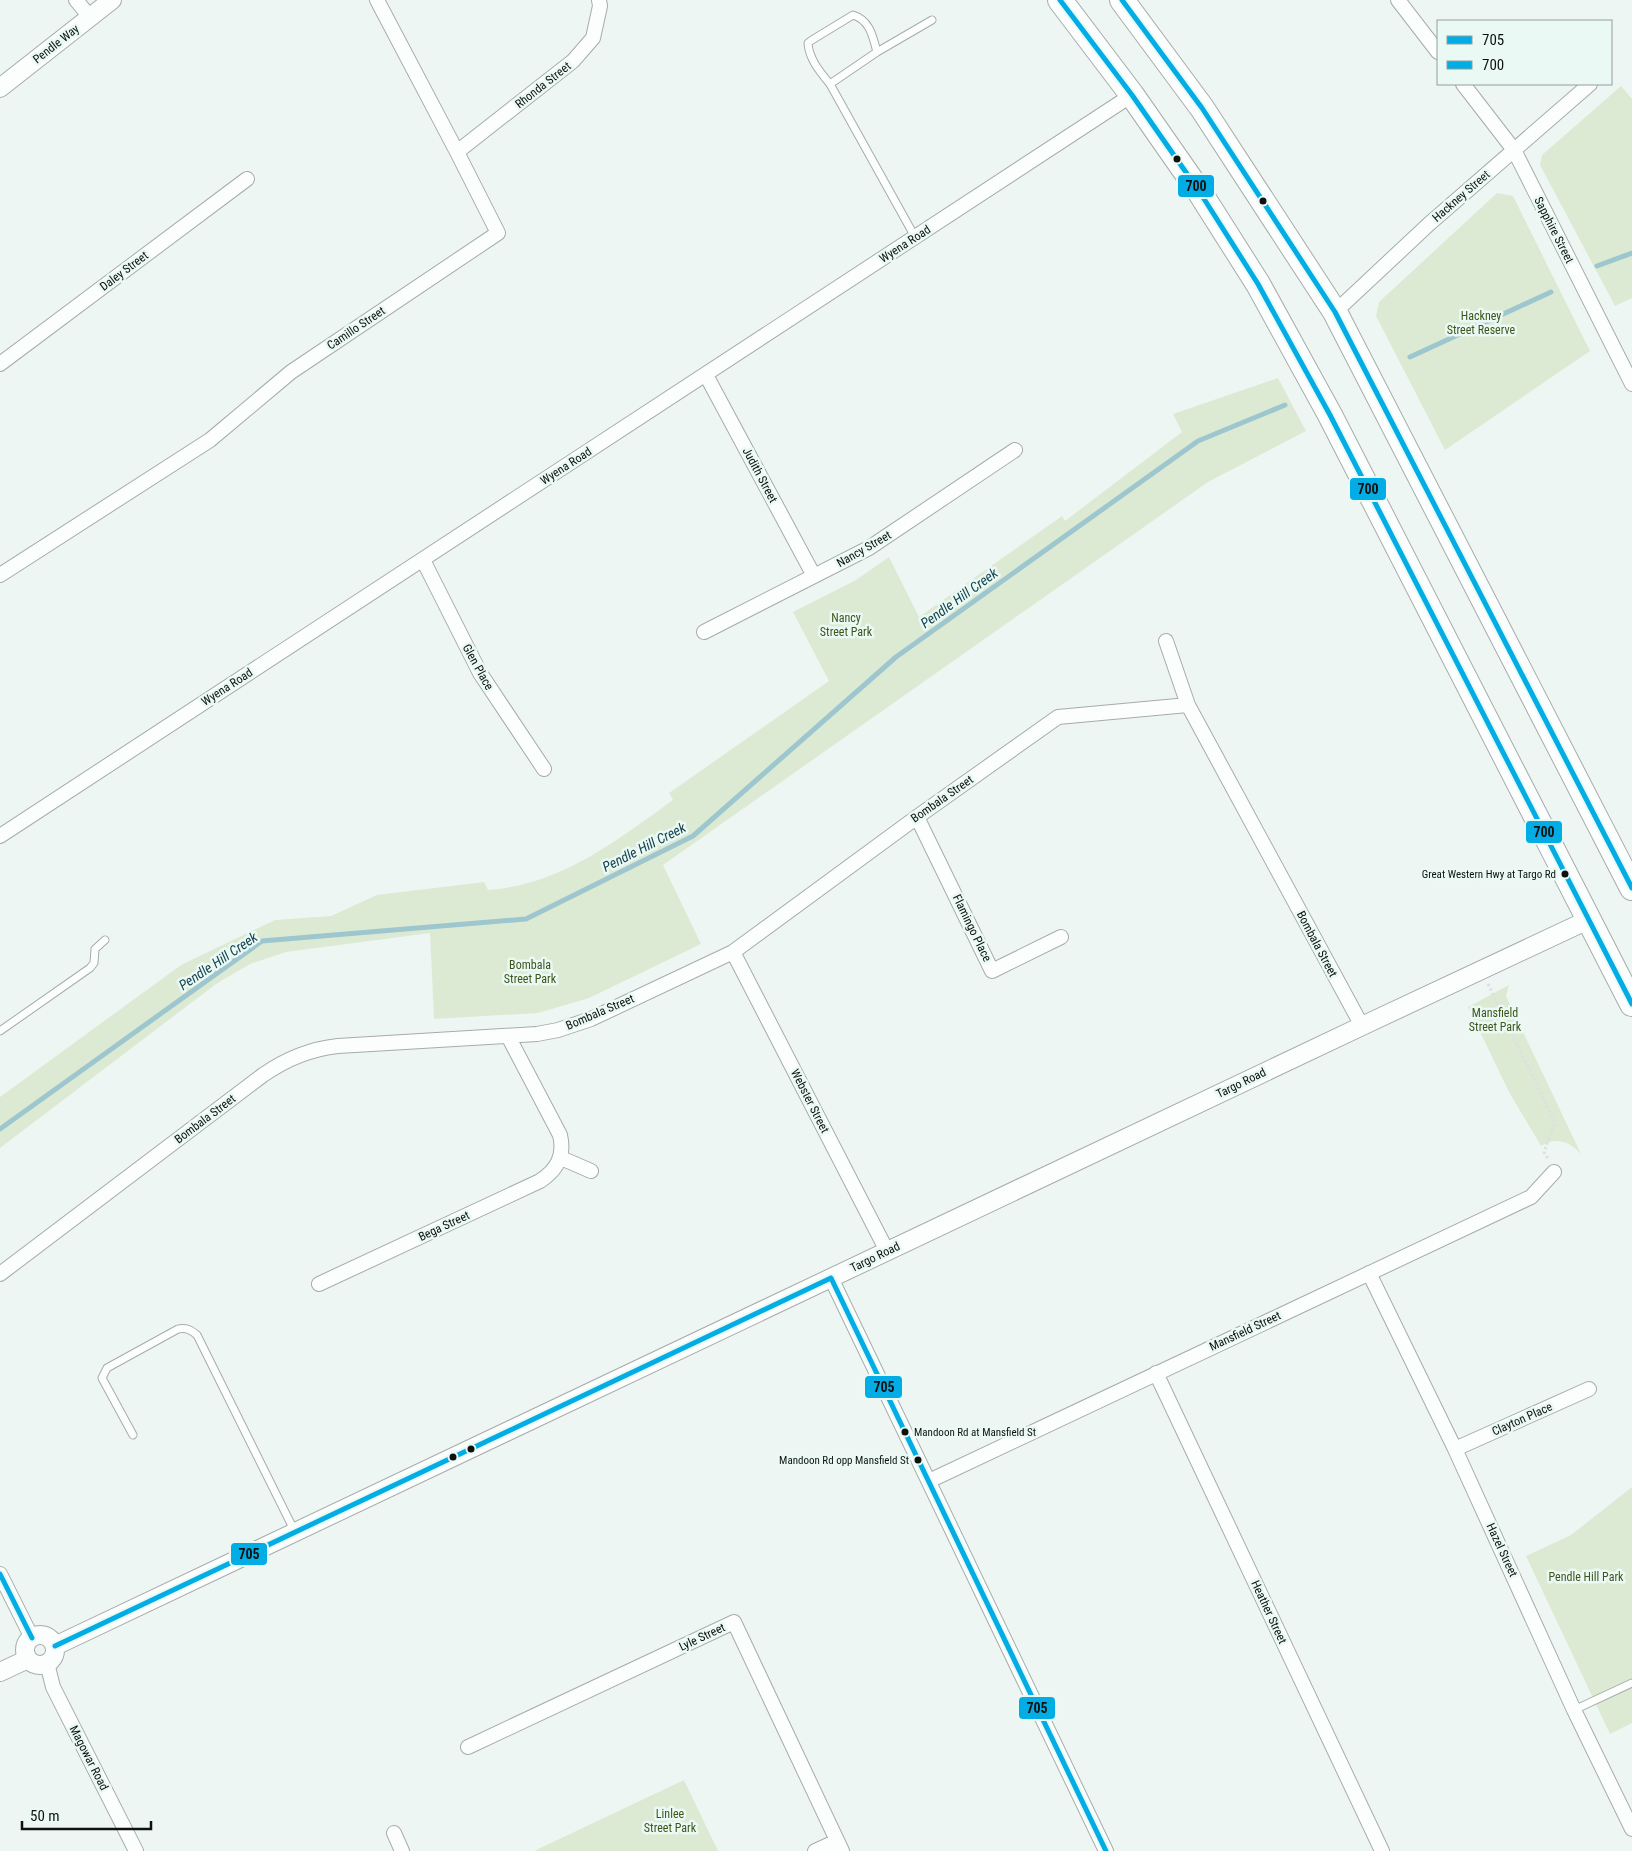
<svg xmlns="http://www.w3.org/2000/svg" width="1632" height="1851" font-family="'Roboto Condensed',sans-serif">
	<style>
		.green { fill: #dcead3 }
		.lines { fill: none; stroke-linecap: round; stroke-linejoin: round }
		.stream { stroke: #9ec6cf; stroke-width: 5 }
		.service-casing { stroke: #a6acaa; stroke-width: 9 }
		.minor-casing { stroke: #a6acaa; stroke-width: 16 }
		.tertiary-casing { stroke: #a6acaa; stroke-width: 20 }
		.trunk-casing { stroke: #a6acaa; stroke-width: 26 }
		.path { stroke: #dee0df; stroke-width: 3; stroke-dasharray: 2.5 2.5; stroke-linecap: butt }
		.service { stroke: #fcfefd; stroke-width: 7 }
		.minor { stroke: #fcfefd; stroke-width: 14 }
		.tertiary { stroke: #fcfefd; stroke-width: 18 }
		.trunk { stroke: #fcfefd; stroke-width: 24 }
		.bus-1-casing { stroke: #ebf9f4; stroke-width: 9 }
		.bus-2-casing { stroke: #ebf9f4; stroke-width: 9 }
		.bus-1 { stroke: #01ade4; stroke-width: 5 }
		.bus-2 { stroke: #01ade4; stroke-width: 5 }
		.bus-dot { fill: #0d1210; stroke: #ebf9f4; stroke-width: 2 }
		.labels { text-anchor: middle; stroke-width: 5; stroke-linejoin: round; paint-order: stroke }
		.bus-label { font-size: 11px; fill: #0d1210; stroke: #ebf9f4; text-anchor: end }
		.street-label { font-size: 12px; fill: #0d1210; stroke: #ebf9f4 }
		.park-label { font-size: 12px; fill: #3d551a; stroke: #ebf9f4 }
		.water-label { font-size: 14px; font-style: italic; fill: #144450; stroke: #ebf9f4 }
		.line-badge { stroke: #ebf9f4; stroke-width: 2 }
		.pale-badge-label { font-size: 14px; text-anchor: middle; font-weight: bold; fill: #111 }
	</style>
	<rect width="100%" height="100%" fill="#eef6f3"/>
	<path class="green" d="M1621 86 1632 99V298L1615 306 1540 165 1542 155Z
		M1497 193 1513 196 1590 351 1445 450 1376 316 1379 302Z
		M1278 378 1306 431 1208 482 663 865 701 944 589 998 538 1013 434 1019 430 933 286 952 250 964 216 984 0 1148V1097L181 965 275 920 331 916 377 895 484 882 488 890C560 885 616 841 673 800L669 793 829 681 793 612 856 580 889 557 919 617 1062 516 1065 521 1182 432 1173 414Z
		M1509 985 1506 996 1581 1154C1570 1142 1556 1136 1541 1146L1509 1092 1468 1007Z
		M1632 1487V1723L1610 1734 1526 1556 1571 1535Z
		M684 1780 718 1851H534Z"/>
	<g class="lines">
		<path class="stream" d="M1597 266 1632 253
			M1410 357 1551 292
			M0 1129 262 941 526 919 693 836 896 657 1198 441 1285 405"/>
		<g class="service-casing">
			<path id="service" d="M877 52 932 20
				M830 84 877 52C873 37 870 20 853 15L812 40 808 43C809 59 820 72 830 84L915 237
				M0 1031 90 968 94 963 95 949 105 940
				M133 1435 102 1378 107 1368 178 1329C186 1327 191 1330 197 1335L295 1532
				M1574 1710 1632 1683"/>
		</g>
		<g class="minor-casing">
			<path id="minor" d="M76 0 90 17
				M1398 0 1438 52
				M1463 84 1514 150 1632 384
				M457 152 573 61 593 38 600 6 599 0
				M1335 312 1429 224 1590 84
				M0 364 247 179
				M706 375 814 576
				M423 560 480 673 544 769
				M0 575 210 440 291 372 498 233 457 152 377 0
				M704 632 869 548 1015 450
				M1166 641 1188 705 1362 1026
				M917 817 992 971 1061 937
				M0 836 1132 95
				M733 952 887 1251
				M561 1158 591 1171
				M1369 1273 1455 1449 1574 1710 1632 1829
				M0 1274 263 1075C286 1059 310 1049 338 1046L537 1034 558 1030 591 1019 733 952 917 817 1058 717 1188 705
				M831 1278 1106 1851
				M319 1284 540 1181C557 1170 565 1156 560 1135L508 1036
				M1156 1373 1382 1851
				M1455 1449 1589 1389
				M929 1481 1531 1197 1554 1172
				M0 1574 32 1638
				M47 1663 53 1687 136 1851
				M468 1747 734 1622 842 1851
				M394 1833 402 1851
				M815 1851 837 1841"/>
		</g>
		<g class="tertiary-casing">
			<path id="tertiary" d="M0 88 112 0
				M25 1650a15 15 0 1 1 30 0a15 15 0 1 1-30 0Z
				M55 1646 1362 1026 1588 920
				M0 1672 28 1659"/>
		</g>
		<g class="trunk-casing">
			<path id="trunk" d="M1060 0 1132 95 1199 191 1258 284 1330 415 1632 1004
				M1122 0 1202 108 1335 312 1632 888"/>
		</g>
		<path class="path" d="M1488 984 1555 1122 1544 1152 1548 1159"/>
		<use href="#service" class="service"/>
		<use href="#minor" class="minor"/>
		<use href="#tertiary" class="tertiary"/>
		<use href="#trunk" class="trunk"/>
		<g class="bus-1-casing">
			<path id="bus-1" d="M831 1278 1106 1851
				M0 1574 32 1638
				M55 1646 831 1278"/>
		</g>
		<g class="bus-2-casing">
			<path id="bus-2" d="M1060 0 1132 95 1199 191 1258 284 1330 415 1632 1004
				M1122 0 1202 108 1335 312 1632 888"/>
		</g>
		<use href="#bus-1" class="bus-1"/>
		<use href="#bus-2" class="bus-2"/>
	</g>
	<g class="bus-dot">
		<circle cx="1177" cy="159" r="4.5"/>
		<circle cx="1263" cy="201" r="4.5"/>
		<circle cx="1565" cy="874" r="4.5"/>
		<circle cx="905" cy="1432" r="4.5"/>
		<circle cx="471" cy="1449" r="4.5"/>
		<circle cx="453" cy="1457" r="4.5"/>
		<circle cx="918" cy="1460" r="4.5"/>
	</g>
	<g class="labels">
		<g class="bus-label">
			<text x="1556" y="878">Great Western Hwy at Targo Rd</text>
			<text x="914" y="1436" text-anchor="start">Mandoon Rd at Mansfield St</text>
			<text x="909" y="1464">Mandoon Rd opp Mansfield St</text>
		</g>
		<g class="street-label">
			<text transform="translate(56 44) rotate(-38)" y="4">Pendle Way</text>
			<text transform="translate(543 85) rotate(-38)" y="4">Rhonda Street</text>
			<text transform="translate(1461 196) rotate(-41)" y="4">Hackney Street</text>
			<text transform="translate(1554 230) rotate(63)" y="4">Sapphire Street</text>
			<text transform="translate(905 244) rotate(-33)" y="4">Wyena Road</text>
			<text transform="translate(124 271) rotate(-37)" y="4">Daley Street</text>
			<text transform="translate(356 328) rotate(-34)" y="4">Camillo Street</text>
			<text transform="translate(566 466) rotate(-33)" y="4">Wyena Road</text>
			<text transform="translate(760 475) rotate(62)" y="4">Judith Street</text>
			<text transform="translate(864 549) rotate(-30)" y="4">Nancy Street</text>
			<text transform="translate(478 667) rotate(61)" y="4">Glen Place</text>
			<text transform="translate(227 687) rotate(-33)" y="4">Wyena Road</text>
			<text transform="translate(942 799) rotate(-35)" y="4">Bombala Street</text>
			<text transform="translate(972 928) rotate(64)" y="4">Flamingo Place</text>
			<text transform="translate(1317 944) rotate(62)" y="4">Bombala Street</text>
			<text transform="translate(600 1012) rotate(-23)" y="4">Bombala Street</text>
			<text transform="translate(1241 1083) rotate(-26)" y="4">Targo Road</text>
			<text transform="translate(810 1101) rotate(63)" y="4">Webster Street</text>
			<text transform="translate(205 1119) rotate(-37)" y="4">Bombala Street</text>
			<text transform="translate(444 1226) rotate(-25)" y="4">Bega Street</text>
			<text transform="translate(875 1257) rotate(-26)" y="4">Targo Road</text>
			<text transform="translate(1245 1331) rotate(-25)" y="4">Mansfield Street</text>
			<text transform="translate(1522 1419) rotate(-24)" y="4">Clayton Place</text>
			<text transform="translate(1502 1550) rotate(65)" y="4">Hazel Street</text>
			<text transform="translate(1269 1612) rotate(65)" y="4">Heather Street</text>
			<text transform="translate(702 1637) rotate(-25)" y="4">Lyle Street</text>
			<text transform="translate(89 1758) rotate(63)" y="4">Magowar Road</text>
		</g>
		<g class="park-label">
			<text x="1481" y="320">Hackney<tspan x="1481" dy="14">Street Reserve</tspan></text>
			<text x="846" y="622">Nancy<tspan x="846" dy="14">Street Park</tspan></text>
			<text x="530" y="969">Bombala<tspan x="530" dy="14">Street Park</tspan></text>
			<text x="1495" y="1017">Mansfield<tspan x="1495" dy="14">Street Park</tspan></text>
			<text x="1586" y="1581">Pendle Hill Park</text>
			<text x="670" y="1818">Linlee<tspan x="670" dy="14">Street Park</tspan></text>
		</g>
		<g class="water-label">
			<text transform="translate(959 598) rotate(-36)" y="5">Pendle Hill Creek</text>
			<text transform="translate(644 847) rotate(-27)" y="5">Pendle Hill Creek</text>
			<text transform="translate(218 961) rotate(-34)" y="5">Pendle Hill Creek</text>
		</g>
	</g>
	<g class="line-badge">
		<rect x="1177" y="174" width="38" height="24" rx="5" fill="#01ade4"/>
		<rect x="1349" y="477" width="38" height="24" rx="5" fill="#01ade4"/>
		<rect x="1525" y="820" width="38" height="24" rx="5" fill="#01ade4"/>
		<rect x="864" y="1375" width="39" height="24" rx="5" fill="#01ade4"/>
		<rect x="230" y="1542" width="38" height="24" rx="5" fill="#01ade4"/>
		<rect x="1018" y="1696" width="38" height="24" rx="5" fill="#01ade4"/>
	</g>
	<g class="pale-badge-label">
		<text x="1196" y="191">700</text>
		<text x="1368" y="494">700</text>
		<text x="1544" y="837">700</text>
		<text x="884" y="1392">705</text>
		<text x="249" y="1559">705</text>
		<text x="1037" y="1713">705</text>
	</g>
	<rect x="1437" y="20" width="175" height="65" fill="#ebf9f4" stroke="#929d99"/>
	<rect x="1447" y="36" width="25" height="8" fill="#01ade4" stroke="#929d99"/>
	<text x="1482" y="45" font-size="15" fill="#0d1210">705</text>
	<rect x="1447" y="61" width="25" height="8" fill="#01ade4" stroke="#929d99"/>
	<text x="1482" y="70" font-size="15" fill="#0d1210">700</text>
	<path d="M22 1821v8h129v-8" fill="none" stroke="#0d1210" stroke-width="2.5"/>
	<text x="30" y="1821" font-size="15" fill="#0d1210" stroke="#ebf9f4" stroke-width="4" paint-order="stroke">50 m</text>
</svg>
